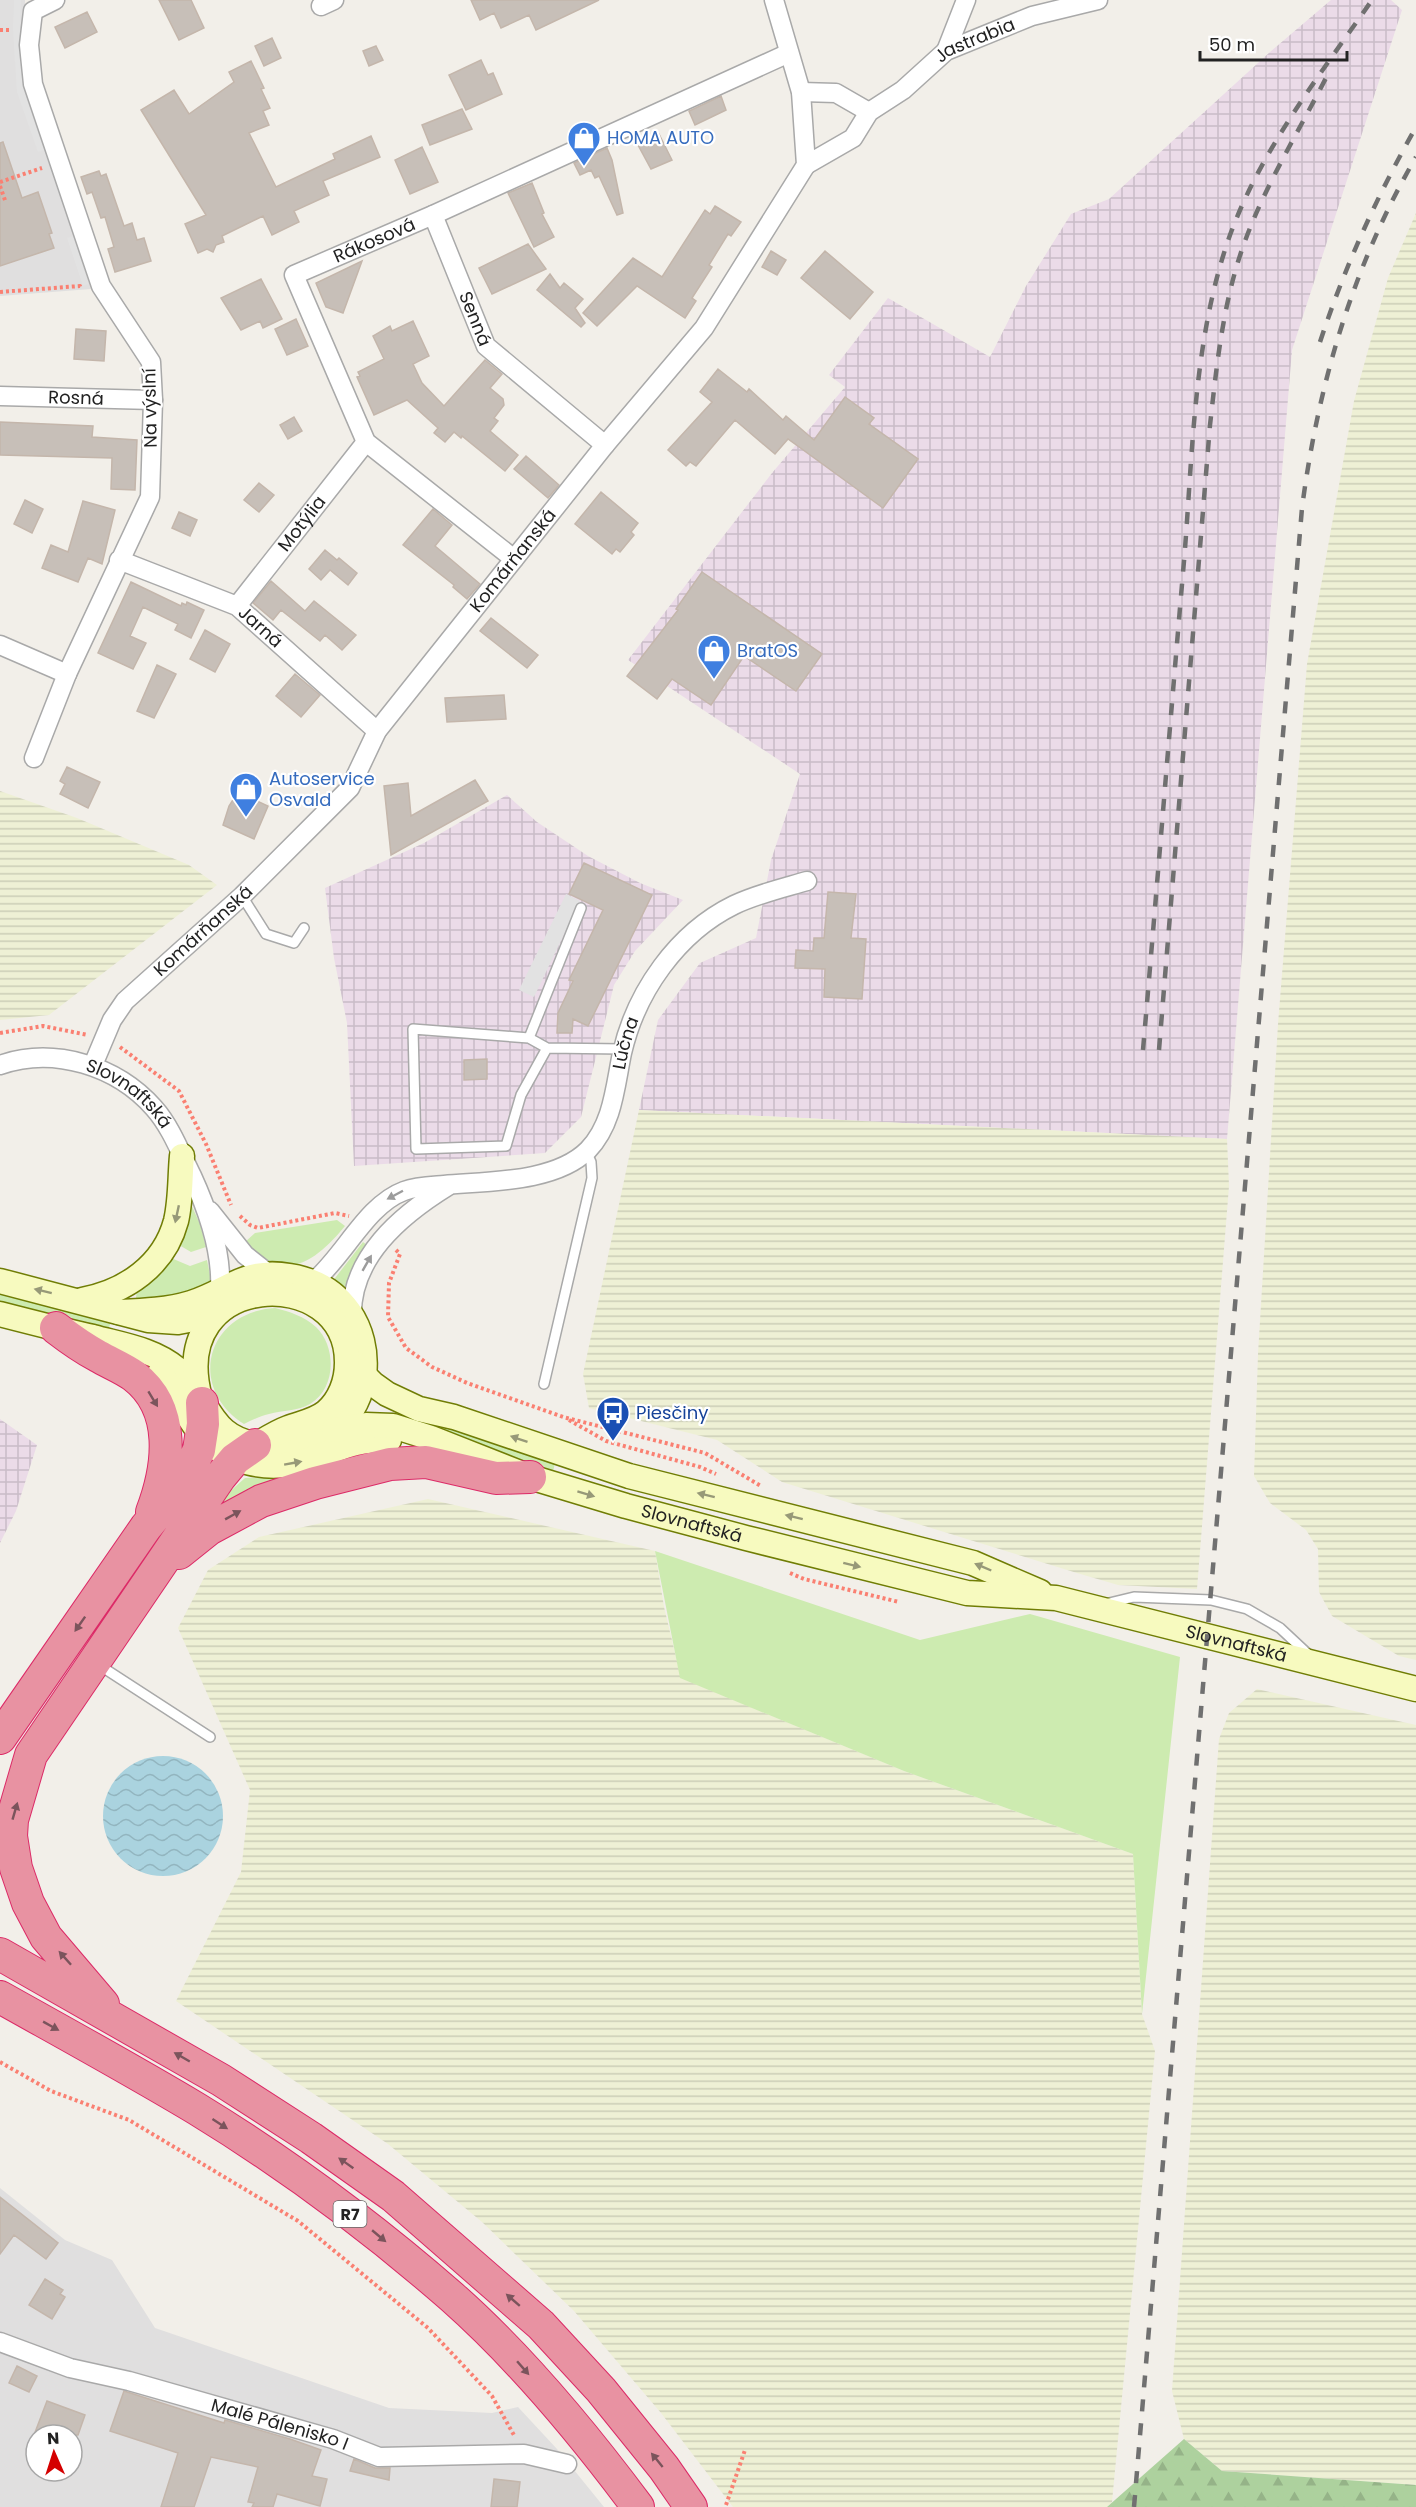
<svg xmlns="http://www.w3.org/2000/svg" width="1416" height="2507" font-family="Poppins,sans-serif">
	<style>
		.residential { fill: #e0dfdf; fill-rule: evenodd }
		.industrial { fill: url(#industrial-grid) }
		.farmland { fill: url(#farmland-rules) }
		.grass { fill: #cdebb0 }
		.forest { fill: url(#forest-firs) }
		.parking { fill: #e2e2e2 }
		.water { fill: url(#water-waves) }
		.building { fill: #c7bfb8; stroke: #c4b6ab; stroke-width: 1.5 }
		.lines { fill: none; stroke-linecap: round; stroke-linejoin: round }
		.service-casing { stroke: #a9a9a9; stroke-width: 12 }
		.minor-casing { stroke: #a9a9a9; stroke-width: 21 }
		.secondary-casing { stroke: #707d05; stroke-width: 27 }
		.motorway-casing { stroke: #dc2a67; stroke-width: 34 }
		.path { stroke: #fa8072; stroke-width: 4; stroke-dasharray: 3 3; stroke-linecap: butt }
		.service { stroke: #fff; stroke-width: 9 }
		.minor { stroke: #fff; stroke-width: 18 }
		.secondary { stroke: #f7fabf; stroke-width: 24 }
		.motorway { stroke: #e892a2; stroke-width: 32 }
		.rail { stroke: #707070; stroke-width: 4.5; stroke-dasharray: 12 12; stroke-linecap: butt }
		.oneway { fill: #9c9c9c }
		.oneway2 { fill: #979978 }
		.oneway3 { fill: #7b545c }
		.labels { text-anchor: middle; stroke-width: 4.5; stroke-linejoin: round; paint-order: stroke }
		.shield { fill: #fff; stroke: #646464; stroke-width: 1.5 }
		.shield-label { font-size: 16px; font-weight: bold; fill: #222 }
		.street-label { font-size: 18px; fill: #222; stroke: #fff }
		.shop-label { font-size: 18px; fill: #366cbe; stroke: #fff; text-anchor: start }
		.transit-label { font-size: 18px; fill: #164399; stroke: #fff; text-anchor: start }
	</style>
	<defs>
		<pattern id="industrial-grid" width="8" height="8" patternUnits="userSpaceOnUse" patternTransform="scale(1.5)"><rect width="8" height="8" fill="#ebdbe8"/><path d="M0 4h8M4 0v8" fill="none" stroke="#c9bcc7"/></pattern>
		<pattern id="farmland-rules" width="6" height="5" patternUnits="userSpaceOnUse" patternTransform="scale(1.5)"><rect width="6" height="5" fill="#eef0d5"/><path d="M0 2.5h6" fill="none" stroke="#ccceb7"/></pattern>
		<pattern id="forest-firs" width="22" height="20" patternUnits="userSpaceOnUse" patternTransform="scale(1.5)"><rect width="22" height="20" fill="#add19e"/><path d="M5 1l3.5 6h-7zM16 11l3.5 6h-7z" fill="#95b388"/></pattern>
		<pattern id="water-waves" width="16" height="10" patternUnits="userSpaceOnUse" patternTransform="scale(1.5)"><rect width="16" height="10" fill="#aad3df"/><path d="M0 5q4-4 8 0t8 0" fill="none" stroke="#92b5bf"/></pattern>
	</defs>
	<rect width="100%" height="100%" fill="#f2efe9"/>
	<path class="residential" d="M0 0H25L26 86 91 289 0 296Z
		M0 2188 65 2240 112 2260 155 2328 389 2408 492 2413 518 2407 557 2449 604 2507H0ZM36 2435H72V2471H36Z"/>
	<path class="industrial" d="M1331 0H1391L1402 10 1292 350 1227 1139 639 1110 658 1020 700 963 756 938 771 860 800 774 628 660 772 473 845 387 829 375 888 298 990 357 1026 286 1071 214 1109 199 1270 52Z
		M507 795 537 822 588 856 640 883 683 900 635 951 614 985 581 1117 545 1153 354 1166 347 1023 334 958 325 888 424 843Z
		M0 1419 37 1445 16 1511 0 1543Z"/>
	<path class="farmland" d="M1416 213V1660L1399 1656 1332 1616 1319 1592 1318 1549 1306 1530 1270 1503 1254 1476 1258 1354 1278 1024 1307 664 1354 401 1388 278Z
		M0 791 77 818 189 865 217 885 49 1015 0 1020Z
		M639 1110 1227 1139 1229 1186 1197 1589 1118 1585 1077 1573 782 1482 717 1440 589 1408 583 1374Z
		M428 1499 655 1551 664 1607 681 1678 904 1771 1133 1854 1142 2014 1155 2051 1112 2502 1107 2507H733L661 2413 574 2311 482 2222 388 2144 176 2001 241 1872 250 1790 178 1628 208 1570 259 1537Z
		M1257 1689 1416 1725V2485L1222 2471 1184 2439 1172 2391 1219 1739 1229 1713Z"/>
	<path class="grass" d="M190 1202 200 1224 206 1247 191 1252 179 1245Z
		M337 1220 345 1226C327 1248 298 1278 266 1261 259 1257 252 1248 245 1242L255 1233Z
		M363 1242 368 1246 356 1263 345 1289H339L332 1282Z
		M171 1258 190 1266 207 1260 211 1280 191 1293 142 1300 136 1298 137 1290Z
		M0 1293 111 1322 108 1330 0 1301Z
		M275 1308C290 1312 304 1316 316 1327 337 1347 336 1389 310 1404 298 1411 283 1410 269 1414 260 1416 252 1420 244 1424 186 1387 207 1312 275 1308Z
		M426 1419 555 1463 553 1472 422 1428Z
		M396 1450 211 1517 226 1495 245 1478 263 1477 354 1453Z
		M655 1551 920 1640 1030 1614 1180 1657 1142 2014 1133 1854 904 1771 680 1678Z"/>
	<path class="forest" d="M1184 2439 1222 2471 1416 2485V2507H1107Z"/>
	<path class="parking" d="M14 0H21L20 30 24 90 44 150 38 152 17 92 13 31Z
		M73 236 89 284 83 286 67 238Z
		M566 894 580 901 534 997 519 990Z"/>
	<path class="water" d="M103 1816a60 60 0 1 1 120 0a60 60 0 1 1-120 0Z"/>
	<path class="building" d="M159 0H191L204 28 179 40Z
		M471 0H599L536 30 529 15 501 28 494 13 480 20Z
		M87 12 97 32 65 48 55 27Z
		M272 38 281 58 264 66 255 46Z
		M376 46 383 60 369 66 363 51Z
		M481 60 488 75 493 73 502 94 466 110 449 75Z
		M251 61 264 88 261 89 270 108 263 111 269 125 249 133 276 187 335 159 333 154 371 136 380 157 323 181 329 195 294 211 299 222 272 235 263 216 222 236 224 242 216 245 213 252 207 249 198 253 185 224 206 215 141 110 174 90 189 114 234 82 229 72Z
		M721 96 726 110 695 125 689 111Z
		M462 109 472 129 430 145 422 125Z
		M659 134 672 160 651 169 638 145Z
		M3 142 22 198 38 192 52 233 49 234 54 248 0 266V143Z
		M422 147 438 182 410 194 395 160Z
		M607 148 612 160 623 213 617 215 599 176 595 178 591 170 580 175 574 163Z
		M99 171 101 176 106 174 124 226 132 223 137 240 144 238 151 261 115 272 108 249 114 247 105 217 101 218 92 192 87 194 81 177Z
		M532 183 544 213 542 214 554 237 534 247 508 193Z
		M715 206 741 222 731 236 728 234 709 265 712 267 692 298 696 301 685 318 637 286 597 326 583 313 633 258 662 277 705 210 710 214Z
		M528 244 546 269 492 294 479 268Z
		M771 251 786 260 777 275 762 267Z
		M825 251 873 292 850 319 801 278Z
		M362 261 343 313 326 307 316 283Z
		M550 274 560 288 564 283 583 299 575 308 585 323 581 327 537 290Z
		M261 279 282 319 263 328 260 321 241 330 221 298Z
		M296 319 308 346 287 355 275 329Z
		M413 321 429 356 413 364 422 383 444 406 485 360 502 374 490 388 503 399 504 405 494 418 498 421 490 431 518 455 505 471 462 436 461 438 454 432 445 442 434 433 438 428 407 400 374 415 357 377 360 376 358 372 384 359 373 336 390 326 392 331Z
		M76 329 106 331 104 361 74 359Z
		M718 369 747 392 749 389 783 420 786 416 814 440 845 397 874 418 869 424 918 459 883 508 788 439 775 454 735 420 696 466 690 462 686 466 668 450 712 402 700 392Z
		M294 417 302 431 288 439 280 425Z
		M0 422 93 426 92 437 137 440 135 490 111 489 112 458 0 455Z
		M526 456 559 485 548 498 514 469Z
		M259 483 274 495 259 512 244 500Z
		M601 492 638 523 631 532 634 535 620 552 616 549 612 554 575 524Z
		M25 500 43 509 32 533 14 524Z
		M83 501 115 510 102 564 88 558 78 582 42 568 51 545 68 552Z
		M433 509 452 525 435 546 480 584 467 599 453 587 454 585 403 545Z
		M179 512 197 520 190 536 172 528Z
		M325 550 337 560 339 558 357 573 348 585 330 570 321 580 309 569Z
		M702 572 822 654 796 691 744 656 711 705 672 679 657 699 627 676 678 610 676 609Z
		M271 581 305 611 314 601 356 635 342 650 325 635 320 641 281 610 273 620 253 603Z
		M131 582 181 606 182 603 186 605 187 602 204 610 191 638 175 630 178 624 143 607 130 636 146 643 133 669 98 653Z
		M491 618 538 655 527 668 480 631Z
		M205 630 230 644 215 672 190 659Z
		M157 665 176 674 154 718 137 711Z
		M295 674 320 695 301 717 276 696Z
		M504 695 506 719 447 722 445 698Z
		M67 767 100 782 88 808 60 794 65 784 60 781Z
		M475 780 488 801 391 855 384 786 408 783 411 816Z
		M238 792 268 806 254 839 223 825 229 806Z
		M584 863 652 895 588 1026 573 1019 572 1033H557L558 1013 573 981 569 980 603 910 569 894Z
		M828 892 856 894 851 938 866 939 862 999 824 997 825 969 795 968 796 950 813 951 814 938H824Z
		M487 1059V1079L464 1080V1060Z
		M0 2197 58 2243 46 2259 14 2235 0 2254Z
		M45 2279 63 2290 60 2294 65 2297 52 2319 29 2305Z
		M17 2366 37 2376 29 2392 9 2383Z
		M124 2391 224 2423 225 2420 290 2439 321 2450 312 2476 327 2479 320 2506 277 2494 273 2507H252L254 2503 248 2502 258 2467 211 2457 194 2507H161L178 2453 110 2431Z
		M47 2401 85 2415 78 2435H34Z
		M354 2459 375 2468H390L389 2480 350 2471Z
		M494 2479 520 2482 517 2507H491Z"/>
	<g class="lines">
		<g class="service-casing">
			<path id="service" d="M242 896 266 934 294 943 304 928
				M529 1038 413 1029 416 1149 506 1146 521 1095 547 1048 623 1049
				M547 1048 529 1038 581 908
				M544 1384 592 1178 591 1162 586 1151
				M1105 1604 1134 1597 1211 1600 1247 1609 1280 1628 1310 1656
				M99 1665 210 1737"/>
		</g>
		<g class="minor-casing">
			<g id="minor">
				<path d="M321 6 334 0"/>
				<path d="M946 51 966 0"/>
				<path d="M801 92 836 93 869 112"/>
				<path id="s1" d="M806 165 853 138 869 112 903 90 946 51 1032 16 1098 0"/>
				<path id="s2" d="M433 215 486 346 605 445"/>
				<path id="s3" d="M0 396 153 400"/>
				<path id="s4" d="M514 559 366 442 294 275 433 215 789 53"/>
				<path id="s5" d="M119 560 237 606 377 731"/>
				<path id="s6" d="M237 606 366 442"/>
				<path d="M0 645 67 674"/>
				<path d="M34 758 67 674 150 497 153 400 151 362 101 286 33 84 29 45 33 11 55 0"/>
				<path id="s7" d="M0 1065C54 1046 117 1066 154 1108 171 1127 181 1154 192 1176 209 1213 225 1258 219 1300"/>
				<path id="s8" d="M93 1065 112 1020 125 1001 242 896 350 788 377 731 605 445 704 328 806 165 801 92 774 0"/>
				<path d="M210 1211 245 1255 269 1274"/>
				<path id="s9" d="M312 1283C344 1257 366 1205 404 1191 417 1186 431 1186 444 1185 487 1181 555 1183 588 1150 613 1124 615 1087 622 1053 636 992 677 933 734 905 757 894 783 888 807 881"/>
				<path d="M352 1319C349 1258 401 1215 448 1186"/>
				<path id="s10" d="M0 2342 70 2368 129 2381 333 2439 379 2457 524 2454 567 2464"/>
			</g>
		</g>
		<g class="secondary-casing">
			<g id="secondary">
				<path d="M0 1281 148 1320 178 1322 215 1315"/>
				<path d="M82 1300C125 1292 164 1266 176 1221 181 1200 180 1178 182 1156"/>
				<path d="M0 1314C31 1322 62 1330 93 1337 122 1345 153 1349 177 1369 212 1399 205 1440 266 1446 388 1460 398 1293 290 1276 244 1268 229 1291 191 1303 168 1310 144 1311 119 1312"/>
				<path d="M347 1352 357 1368 373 1384 387 1394 419 1409 454 1417 629 1476 973 1563 1040 1592"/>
				<path d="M160 1373C177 1392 185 1416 202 1435 227 1463 268 1472 304 1461 337 1451 351 1439 389 1440"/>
				<path d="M200 1398C165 1269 348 1262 347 1363 347 1381 340 1400 326 1412 315 1421 301 1423 288 1428 277 1432 266 1439 256 1445"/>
				<path id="s11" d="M334 1430 366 1425 393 1426 431 1438 530 1477 626 1506 746 1538 967 1593 1056 1598 1416 1689"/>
			</g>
		</g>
		<g class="motorway-casing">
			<path id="motorway" d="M56 1328C69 1338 83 1348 98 1356 110 1363 123 1368 134 1376 177 1409 169 1467 152 1512
				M179 1553 209 1529 261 1501 315 1483 390 1464 426 1462 496 1478 530 1477
				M0 1738 146 1527 183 1482 199 1450 203 1424 202 1403
				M0 1954 221 2080 311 2138 393 2196 541 2325 601 2390 664 2468 691 2507
				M0 1997C66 2034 132 2070 197 2109 287 2164 373 2228 452 2297 521 2358 583 2433 638 2507
				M103 2004 46 1937 28 1903 16 1868 11 1836 12 1820 31 1755 220 1477 235 1459 255 1445"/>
		</g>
		<path class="path" d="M0 30H11
			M0 182 42 168
			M0 186 6 203
			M0 292 80 286 81 289
			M0 1033 43 1026 88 1035
			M120 1047 179 1091 206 1144 231 1205
			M240 1216 250 1225 258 1228 335 1213 349 1216
			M396 1250 400 1254 389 1283 388 1317 406 1348 432 1367 467 1383 563 1417 705 1453 761 1486
			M569 1420 606 1441 700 1467 716 1474
			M790 1573 804 1579 899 1602
			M0 2062 51 2091 129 2120 298 2221 428 2328 492 2396 515 2437
			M726 2505 745 2450"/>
		<use href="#service" class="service"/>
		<use href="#minor" class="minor"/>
		<use href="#secondary" class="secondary"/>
		<use href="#motorway" class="motorway"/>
		<path class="rail" d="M1320 342C1345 266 1377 196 1416 127
			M1143 1050C1157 887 1170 724 1184 561 1193 453 1193 339 1230 235 1262 148 1320 75 1372 0
			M1159 1050 1210 425C1217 363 1223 301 1245 241 1266 184 1299 131 1327 76
			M1134 2507 1302 508C1318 385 1353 265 1416 157"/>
	</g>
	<defs><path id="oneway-solid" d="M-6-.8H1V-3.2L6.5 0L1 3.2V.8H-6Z" transform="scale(1.5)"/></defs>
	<g class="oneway">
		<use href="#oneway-solid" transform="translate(395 1195) rotate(152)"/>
		<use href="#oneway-solid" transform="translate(367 1263) rotate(-60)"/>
	</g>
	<g class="oneway2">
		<use href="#oneway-solid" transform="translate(177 1214) rotate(102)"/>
		<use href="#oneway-solid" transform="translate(43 1291) rotate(-166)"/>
		<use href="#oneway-solid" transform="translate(519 1439) rotate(-161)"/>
		<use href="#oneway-solid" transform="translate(293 1463) rotate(-10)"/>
		<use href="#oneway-solid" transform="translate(586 1494) rotate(17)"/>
		<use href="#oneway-solid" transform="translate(706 1495) rotate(-166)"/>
		<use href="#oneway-solid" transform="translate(794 1517) rotate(-166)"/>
		<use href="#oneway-solid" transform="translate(852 1565) rotate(14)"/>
		<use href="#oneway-solid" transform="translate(983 1567) rotate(-157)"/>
	</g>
	<g class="oneway3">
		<use href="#oneway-solid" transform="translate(153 1399) rotate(59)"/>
		<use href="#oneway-solid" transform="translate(233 1515) rotate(-29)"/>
		<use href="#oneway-solid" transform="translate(80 1624) rotate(125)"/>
		<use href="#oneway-solid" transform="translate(15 1811) rotate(-74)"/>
		<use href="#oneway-solid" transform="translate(65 1958) rotate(-132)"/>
		<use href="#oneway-solid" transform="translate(51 2026) rotate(29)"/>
		<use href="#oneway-solid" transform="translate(182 2057) rotate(-150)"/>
		<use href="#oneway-solid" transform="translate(220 2124) rotate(33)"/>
		<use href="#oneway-solid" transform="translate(346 2163) rotate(-145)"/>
		<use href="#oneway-solid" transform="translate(379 2236) rotate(40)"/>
		<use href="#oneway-solid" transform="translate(513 2300) rotate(-139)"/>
		<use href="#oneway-solid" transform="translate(523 2368) rotate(49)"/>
		<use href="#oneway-solid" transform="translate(657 2460) rotate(-129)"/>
	</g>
	<defs>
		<g id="shop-pin" transform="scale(1.725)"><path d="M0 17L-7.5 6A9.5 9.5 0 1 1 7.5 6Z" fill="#3f7fe0" stroke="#fff"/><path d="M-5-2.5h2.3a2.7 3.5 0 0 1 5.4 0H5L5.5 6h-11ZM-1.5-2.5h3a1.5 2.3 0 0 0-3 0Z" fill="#fff"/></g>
		<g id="bus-pin" transform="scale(1.725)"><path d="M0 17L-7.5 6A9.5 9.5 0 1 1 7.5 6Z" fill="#1a4fb4" stroke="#fff"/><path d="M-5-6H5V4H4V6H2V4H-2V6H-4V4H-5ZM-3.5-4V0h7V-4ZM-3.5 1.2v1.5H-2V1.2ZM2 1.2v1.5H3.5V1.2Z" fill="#fff"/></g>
	</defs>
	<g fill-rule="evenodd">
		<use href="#shop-pin" x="584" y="138"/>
		<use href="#shop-pin" x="714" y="651"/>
		<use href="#shop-pin" x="246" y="789"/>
		<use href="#bus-pin" x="613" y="1413"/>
	</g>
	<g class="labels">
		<rect class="shield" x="333.5" y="2201" width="33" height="26" rx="4.5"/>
		<g class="shield-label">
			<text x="350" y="2220">R7</text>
		</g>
		<g class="street-label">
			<text dy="6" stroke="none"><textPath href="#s1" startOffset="214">Jastrabia</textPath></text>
			<text dy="6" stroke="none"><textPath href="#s4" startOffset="458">Rákosová</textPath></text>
			<text dy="6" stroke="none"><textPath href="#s2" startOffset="112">Senná</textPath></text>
			<text dy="6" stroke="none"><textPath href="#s3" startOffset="76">Rosná</textPath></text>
			<text transform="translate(150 408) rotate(-91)" y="6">Na výslní</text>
			<text dy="6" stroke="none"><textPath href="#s6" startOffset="105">Motýlia</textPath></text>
			<text dy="6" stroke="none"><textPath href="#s8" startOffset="663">Komárňanská</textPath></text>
			<text dy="6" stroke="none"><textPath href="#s5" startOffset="158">Jarná</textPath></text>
			<text dy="6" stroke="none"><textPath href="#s8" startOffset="177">Komárňanská</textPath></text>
			<text dy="6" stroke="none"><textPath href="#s9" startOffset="438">Lúčna</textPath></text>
			<text dy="6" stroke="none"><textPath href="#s7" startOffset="140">Slovnaftská</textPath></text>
			<text dy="6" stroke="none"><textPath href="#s11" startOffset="374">Slovnaftská</textPath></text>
			<text dy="6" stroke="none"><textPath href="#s11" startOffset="933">Slovnaftská</textPath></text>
			<text dy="6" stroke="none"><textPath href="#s10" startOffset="292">Malé Pálenisko I</textPath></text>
		</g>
		<g class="shop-label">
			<text x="607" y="144">HOMA AUTO</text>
			<text x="737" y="657">BratOS</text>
			<text x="269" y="785">Autoservice<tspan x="269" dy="21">Osvald</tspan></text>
		</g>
		<g class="transit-label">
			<text x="636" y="1419">Piesčiny</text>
		</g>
	</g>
	<g transform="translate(54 2453) rotate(357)"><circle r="28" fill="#ffffff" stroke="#a7a7a7" stroke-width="1.5"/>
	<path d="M0-4.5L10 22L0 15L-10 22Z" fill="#d40000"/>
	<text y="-9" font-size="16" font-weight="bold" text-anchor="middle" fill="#222222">N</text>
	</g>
	<path d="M1200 51v9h147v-9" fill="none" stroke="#222222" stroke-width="3"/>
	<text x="1209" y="51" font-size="18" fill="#222222" stroke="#ffffff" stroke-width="4.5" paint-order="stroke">50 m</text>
</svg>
